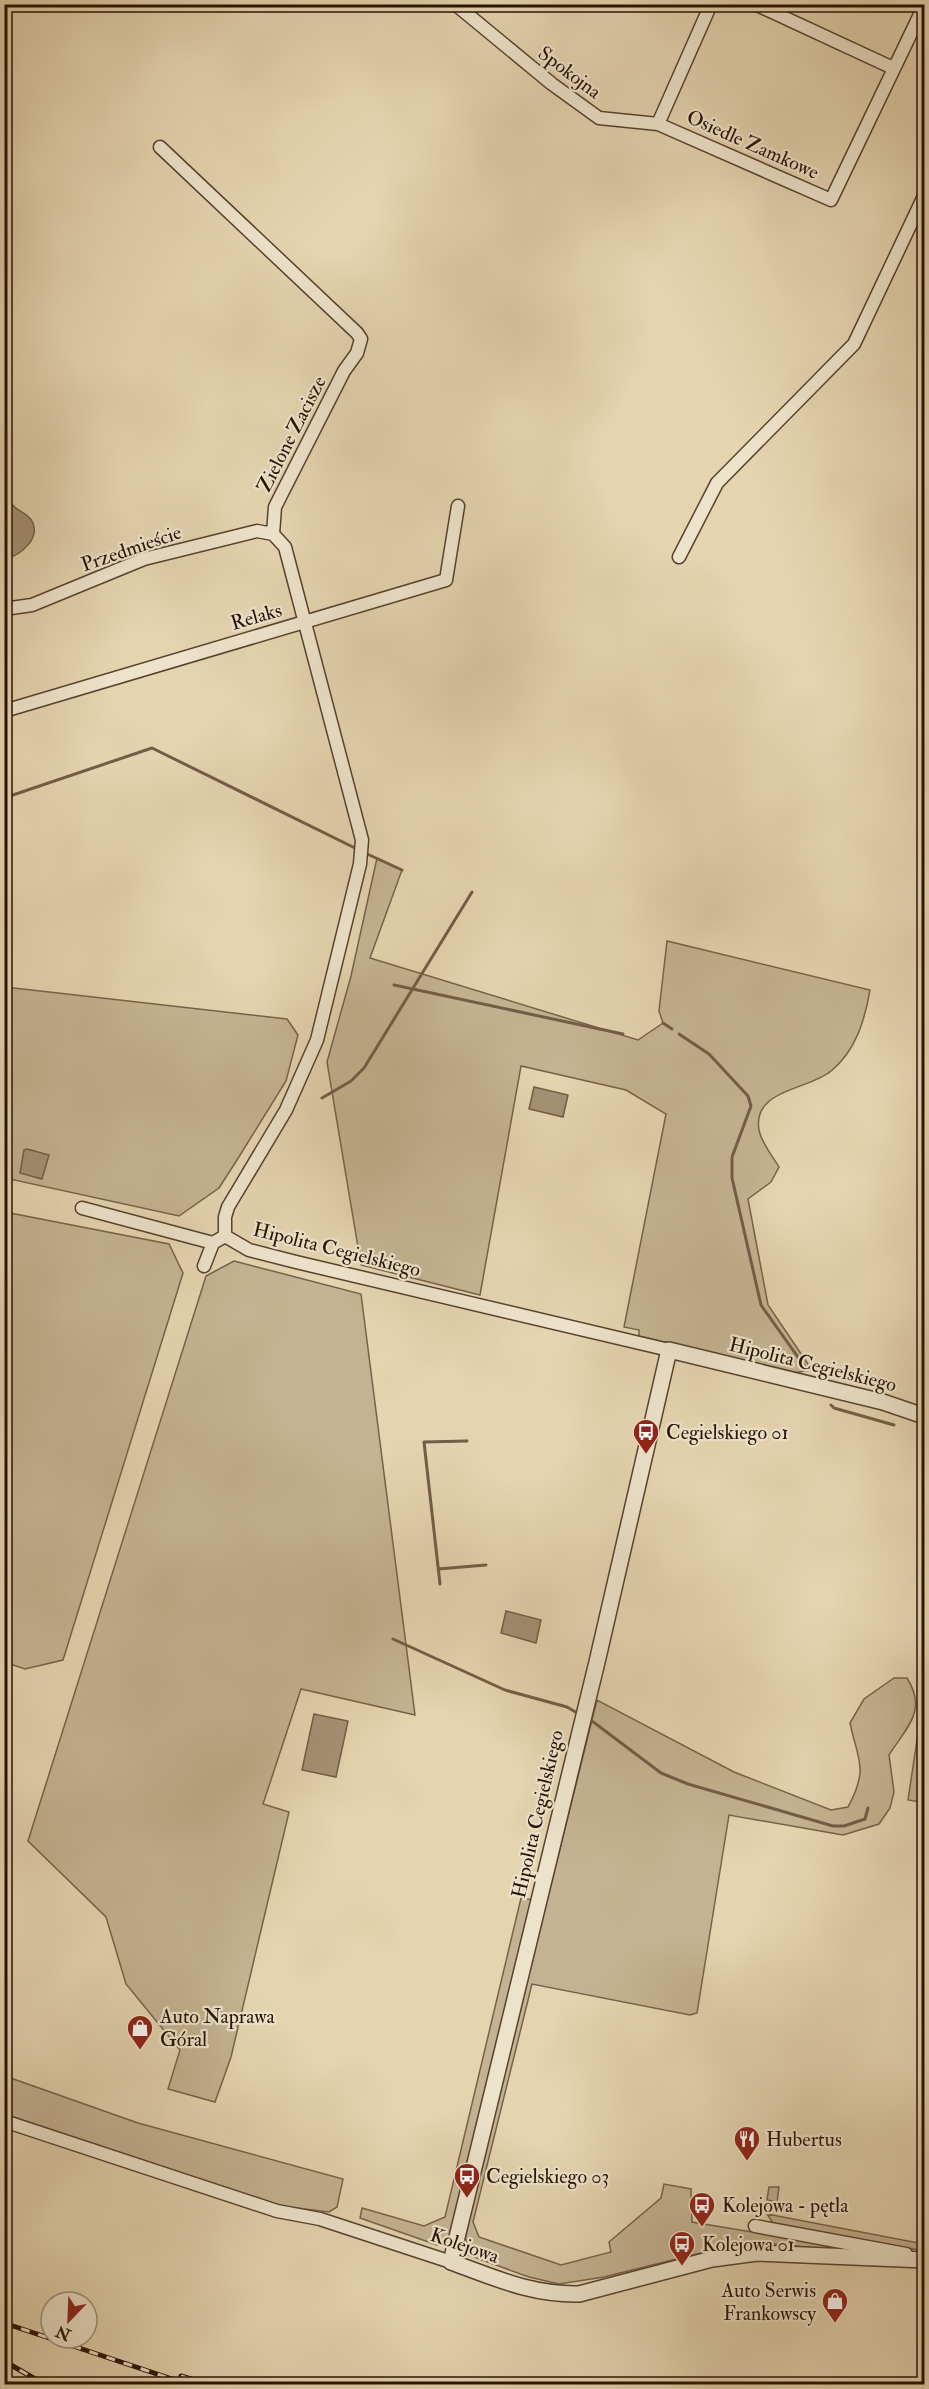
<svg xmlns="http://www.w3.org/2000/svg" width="929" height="2389" font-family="'IM FELL Double Pica',serif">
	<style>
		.green { fill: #c4b392; stroke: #76624a; stroke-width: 1.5 }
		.water { fill: #a49175; stroke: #725d47; stroke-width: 1.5 }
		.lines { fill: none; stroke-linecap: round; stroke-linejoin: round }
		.stream { stroke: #725d47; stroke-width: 3 }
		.minor-casing { stroke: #57412e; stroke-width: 15 }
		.tertiary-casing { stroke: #57412e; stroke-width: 18 }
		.minor { stroke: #ede3cb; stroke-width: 12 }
		.tertiary { stroke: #ede3cb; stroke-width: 15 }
		.rail-casing { stroke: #281003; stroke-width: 5 }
		.rail { stroke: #ede3cb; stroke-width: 3; stroke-dasharray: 9; stroke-linecap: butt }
		.labels { text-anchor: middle; stroke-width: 4.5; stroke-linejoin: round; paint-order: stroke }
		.street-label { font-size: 20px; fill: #281003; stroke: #ede3cb }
		.poi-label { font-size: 20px; fill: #281003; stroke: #ede3cb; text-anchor: start }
	</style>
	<rect width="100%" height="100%" fill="#e4d4af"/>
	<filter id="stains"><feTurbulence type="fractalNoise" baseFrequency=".00333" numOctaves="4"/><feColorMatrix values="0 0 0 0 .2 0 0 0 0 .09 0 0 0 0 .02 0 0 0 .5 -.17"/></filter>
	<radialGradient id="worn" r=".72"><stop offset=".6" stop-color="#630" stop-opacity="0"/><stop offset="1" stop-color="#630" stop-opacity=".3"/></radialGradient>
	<path class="green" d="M377 858 402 870 370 958 638 1040 663 1023 659 1011 667 941 870 990C865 1019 856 1051 831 1071 809 1090 752 1089 759 1130 761 1142 773 1157 779 1167L771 1182 748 1199 768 1305 812 1370 793 1373 639 1336V1330L624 1327 666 1114 626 1090 521 1066 480 1295 361 1265 327 1062 351 976Z
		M5 987 287 1019 298 1035 286 1081 237 1160 219 1188 179 1216 5 1178Z
		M5 1212 169 1244 183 1273 63 1660 25 1669 4 1662Z
		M234 1261 361 1294 415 1715 301 1689 263 1804 289 1812 231 2057 215 2102 168 2089 180 2050 126 1984 106 1917 28 1841 206 1276Z
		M894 1678H907C928 1711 906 1728 889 1755L894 1792 890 1808 879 1824 843 1835 729 1815 697 2013 690 2015 532 1984 473 2222 479 2237 561 2265 611 2252 609 2242 661 2198 664 2184 691 2189 692 2222 848 2248 846 2251 763 2243 733 2245 604 2277 559 2284 529 2277 468 2255 465 2250 467 2240 463 2238 597 1700 734 1772 831 1810 848 1807C869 1768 858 1761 850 1723L864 1699Z
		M924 1693V1774L920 1802 908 1800Z
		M521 1898 534 1900 453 2237 449 2236 446 2244 437 2245 360 2218 362 2208 424 2226 445 2217Z
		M5 2076 138 2123 343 2179 337 2207 329 2212 281 2206 5 2114Z
		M769 2187H779L777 2202 767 2200Z
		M767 2214 924 2244V2251L773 2223Z"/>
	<path class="water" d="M4 481C7 487 6 498 11 503 16 511 28 513 32 521 41 538 21 555 6 559Z
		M534 1087 568 1095 563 1117 529 1109Z
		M27 1149 49 1155 42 1179 20 1173 24 1150Z
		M506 1611 541 1620 536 1643 501 1633Z
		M314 1714 348 1721 336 1777 302 1770Z"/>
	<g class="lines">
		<path class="stream" d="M4 798 152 748 357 849
			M365 853 402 870
			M394 985 623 1034
			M663 1023 672 1029
			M679 1034 709 1054 748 1096 751 1106 732 1157V1178L761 1305 805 1367
			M322 1098 351 1081 364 1068 472 892
			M831 1405 834 1408 894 1425
			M438 1569 486 1565
			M440 1584 424 1442 467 1441
			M393 1639 505 1690 567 1707 579 1714
			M588 1718 661 1773 688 1784 833 1826H844L865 1819 868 1808"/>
		<g class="minor-casing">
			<path id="minor" d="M455 4 552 84 599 118 658 124 711 4
				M755 4 893 68
				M658 124 831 200 924 6
				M160 147 357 333 361 339 357 353 344 371 275 507 273 534 285 547 362 840 360 864 317 1040 286 1110 228 1207 225 1217V1236L249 1250 296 1262 669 1350
				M679 557 717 483 854 344 924 196
				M4 609 32 605 144 559 257 531 273 534
				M4 711 446 580 458 506
				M82 1208 213 1243 225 1236
				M204 1266 213 1243
				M4 2121 277 2211 320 2219 451 2262
				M755 2226 906 2254"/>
		</g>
		<g class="tertiary-casing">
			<path id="tertiary" d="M924 1416 883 1402 669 1350 597 1662 451 2262C496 2278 531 2295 579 2294L712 2259 757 2253 924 2260"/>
		</g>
		<use href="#minor" class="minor"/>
		<use href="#tertiary" class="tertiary"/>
		<g class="rail-casing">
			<path id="rail" d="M4 2323 187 2384
				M4 2361 44 2384
				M181 2376 207 2384"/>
		</g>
		<use href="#rail" class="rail"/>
	</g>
	<defs>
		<g id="bus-pin" transform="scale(1.35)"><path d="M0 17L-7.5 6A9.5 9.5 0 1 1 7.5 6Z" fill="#8f2418" stroke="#ede3cb"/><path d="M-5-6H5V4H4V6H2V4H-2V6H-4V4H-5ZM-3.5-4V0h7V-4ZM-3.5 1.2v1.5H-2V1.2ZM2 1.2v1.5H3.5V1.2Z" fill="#fff"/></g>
		<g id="shop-pin" transform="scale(1.35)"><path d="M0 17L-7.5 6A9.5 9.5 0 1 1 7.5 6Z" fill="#8f2418" stroke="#ede3cb"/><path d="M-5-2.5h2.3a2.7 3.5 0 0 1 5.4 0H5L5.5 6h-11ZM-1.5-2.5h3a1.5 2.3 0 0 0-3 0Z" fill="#fff"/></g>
		<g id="restaurant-pin" transform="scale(1.35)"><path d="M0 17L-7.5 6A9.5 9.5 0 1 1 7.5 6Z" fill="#8f2418" stroke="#ede3cb"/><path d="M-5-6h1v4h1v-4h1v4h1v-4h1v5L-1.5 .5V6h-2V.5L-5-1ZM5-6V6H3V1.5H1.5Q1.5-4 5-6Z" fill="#fff"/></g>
	</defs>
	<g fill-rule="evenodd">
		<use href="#bus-pin" x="646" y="1432"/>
		<use href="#shop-pin" x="140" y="2028"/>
		<use href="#restaurant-pin" x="747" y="2139"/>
		<use href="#bus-pin" x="467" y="2176"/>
		<use href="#bus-pin" x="702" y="2205"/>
		<use href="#bus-pin" x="682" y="2244"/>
		<use href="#shop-pin" x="835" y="2301"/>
	</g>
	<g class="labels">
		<g class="street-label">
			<text transform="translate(570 72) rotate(37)" y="7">Spokojna</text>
			<text transform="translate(753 144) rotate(24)" y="7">Osiedle Zamkowe</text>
			<text transform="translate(291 434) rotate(-63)" y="7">Zielone Zacisze</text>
			<text transform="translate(131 548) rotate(-19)" y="7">Przedmieście</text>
			<text transform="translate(256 616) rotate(-16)" y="7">Relaks</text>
			<text transform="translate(337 1249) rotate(14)" y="7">Hipolita Cegielskiego</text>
			<text transform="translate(813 1364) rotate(14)" y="7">Hipolita Cegielskiego</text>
			<text transform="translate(537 1814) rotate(-77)" y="7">Hipolita Cegielskiego</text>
			<text transform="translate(465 2245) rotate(19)" y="7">Kolejowa</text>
		</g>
		<g class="poi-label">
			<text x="666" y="1439">Cegielskiego 01</text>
			<text x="160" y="2023">Auto Naprawa<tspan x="160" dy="23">Góral</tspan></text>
			<text x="766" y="2146">Hubertus</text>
			<text x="486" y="2183">Cegielskiego 03</text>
			<text x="722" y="2212">Kolejowa - pętla</text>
			<text x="702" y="2251">Kolejowa 01</text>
			<text x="816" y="2297" text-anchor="end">Auto Serwis<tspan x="816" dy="23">Frankowscy</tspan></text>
		</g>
	</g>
	<rect width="929" height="2389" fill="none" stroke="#e4d4af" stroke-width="24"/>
	<rect x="6" y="6" width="917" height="2377" fill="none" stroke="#281003" stroke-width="3"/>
	<rect x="12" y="12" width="905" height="2365" fill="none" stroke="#281003" stroke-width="1.5"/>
	<g transform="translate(69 2320) rotate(203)"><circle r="28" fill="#ede3cb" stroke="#9e8f7b" stroke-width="1.5"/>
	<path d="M0-4.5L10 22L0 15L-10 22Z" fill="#8f2418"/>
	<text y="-9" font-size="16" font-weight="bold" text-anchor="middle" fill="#281003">N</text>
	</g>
	<rect width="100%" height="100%" filter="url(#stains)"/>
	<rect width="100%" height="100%" fill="url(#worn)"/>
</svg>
